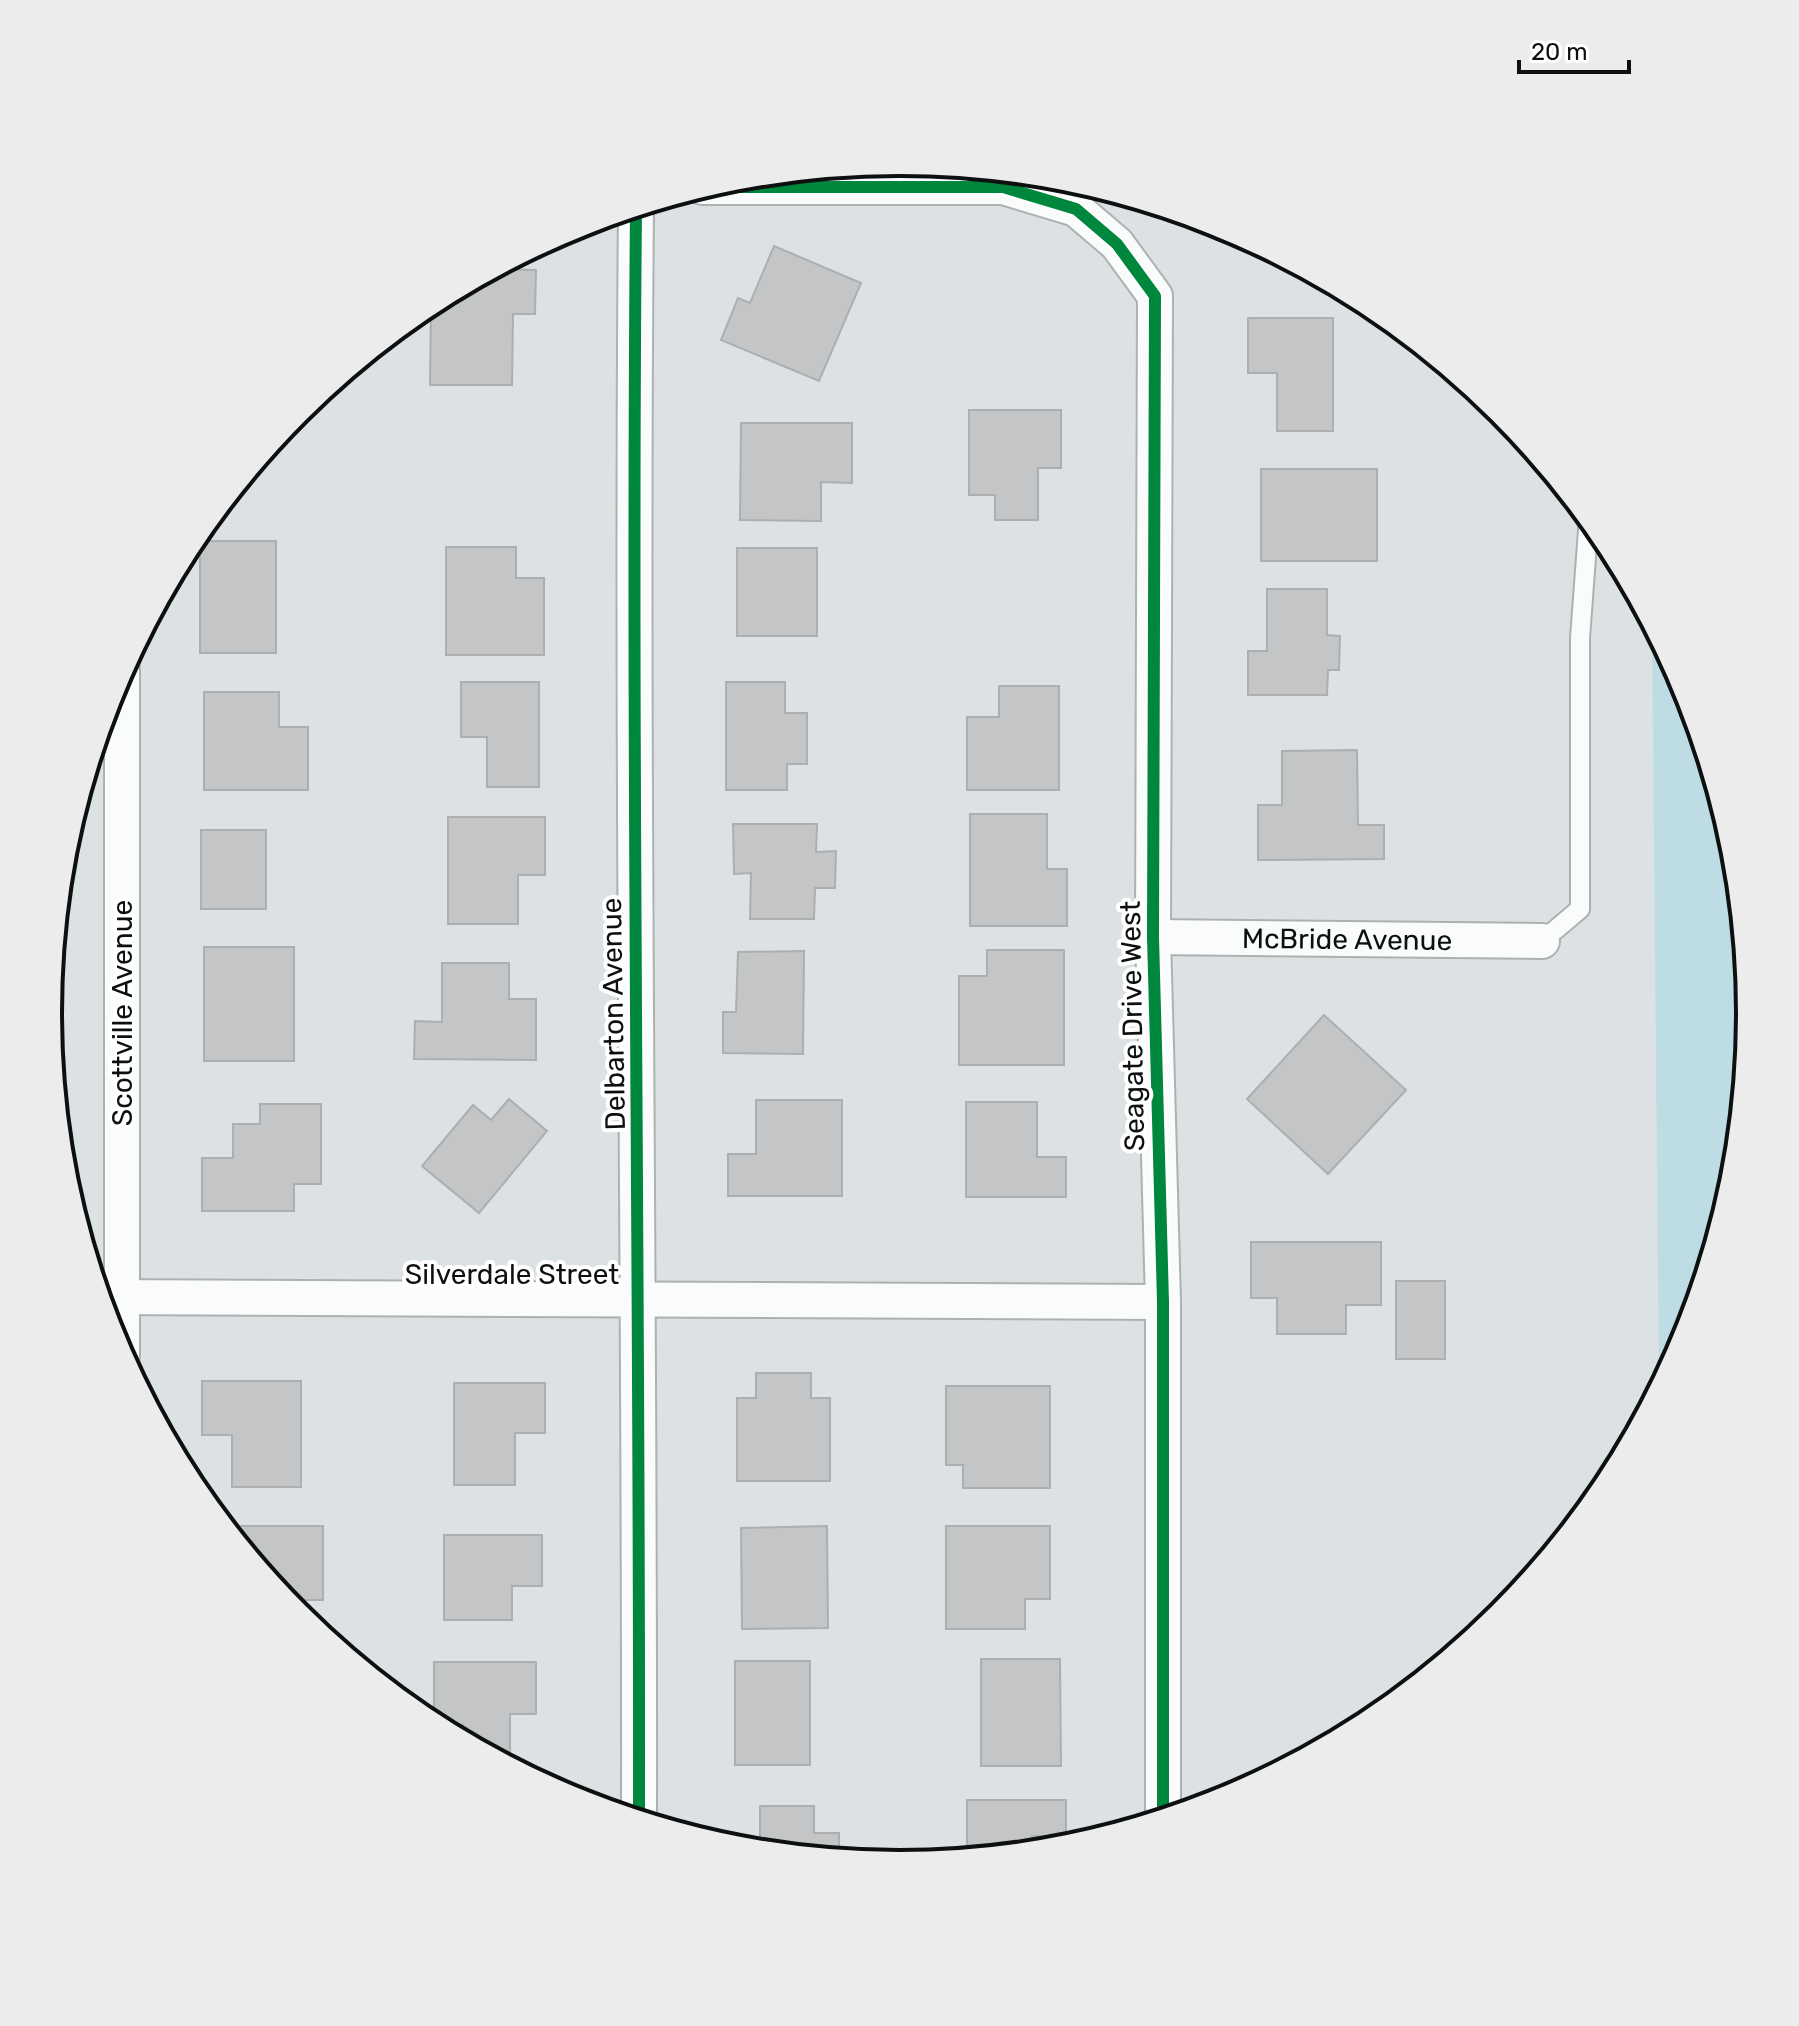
<svg xmlns="http://www.w3.org/2000/svg" width="1799" height="2026" font-family="Rubik,sans-serif">
	<style>
		.green { fill: #bddce4 }
		.building { fill: #c4c5c6; stroke: #adaeaf; stroke-width: 2 }
		.lines { fill: none; stroke-linecap: round; stroke-linejoin: round }
		.service-casing { stroke: #adb1b2; stroke-width: 22 }
		.minor-casing { stroke: #adb1b2; stroke-width: 38 }
		.service { stroke: #fafbfb; stroke-width: 18 }
		.minor { stroke: #fafbfb; stroke-width: 34 }
		.cycleway-casing { stroke: #fff; stroke-width: 17 }
		.cycleway { stroke: #00873e; stroke-width: 12 }
		.labels { text-anchor: middle; stroke-width: 8; stroke-linejoin: round; paint-order: stroke }
		.street-label { font-size: 28px; fill: #0d1011; stroke: #fff }
		.rim { fill: none; stroke: #0d1011; stroke-width: 4 }
	</style>
	<rect width="100%" height="100%" fill="#dce2e3"/>
	<path class="green" d="M1652 623 1686 688 1735 847 1751 1013 1735 1180 1686 1339 1659 1390Z"/>
	<path class="building" d="M774 246 861 283 819 381 721 340 738 298 750 303Z
		M493 269 536 270 535 314H513L512 385H430L431 306 447 305 448 294Z
		M1248 318H1333V431H1277V373H1248Z
		M969 410H1061V468H1038V520H995V495H969Z
		M741 423H852V483L821 482V521L740 520Z
		M1261 469H1377V561H1261Z
		M200 541H276V653H200Z
		M446 547H516V578H544V655H446Z
		M737 548H817V636H737Z
		M1267 589H1327V635L1340 636 1339 670H1328L1327 695H1248V651H1267Z
		M461 682H539V787H487V737H461Z
		M726 682H785V713H807V764H787V790H726Z
		M999 686H1059V790H967V717H999Z
		M204 692H279V727H308V790H204Z
		M1357 750 1358 825H1384V859L1258 860V805H1282V751Z
		M970 814H1047V869H1067V926H970Z
		M448 817H545V875H518V924H448Z
		M733 824H817L816 852 836 851 835 888H815L814 919H750L751 873 734 874Z
		M201 830H266V909H201Z
		M204 947H294V1061H204Z
		M987 950H1064V1065H959V976H987Z
		M804 951 803 1054 723 1053V1012H736L738 952Z
		M442 963H509V999H536V1060L414 1059 415 1021 442 1022Z
		M1324 1015 1406 1090 1328 1174 1247 1099Z
		M509 1099 547 1131 479 1213 422 1166 473 1105 491 1120Z
		M756 1100H842V1196H728V1154H756Z
		M966 1102H1037V1157H1066V1197H966Z
		M260 1104H321V1184H294V1211H202V1158H233V1124H260Z
		M1251 1242H1381V1305H1346V1334H1277V1298H1251Z
		M1396 1281H1445V1359H1396Z
		M756 1373H811V1398H830V1481H737V1398H756Z
		M202 1381H301V1487H232V1435H202Z
		M454 1383H545V1433H515V1485H454Z
		M946 1386H1050V1488H963V1465H946Z
		M227 1526H323V1600H285Z
		M827 1526 828 1628 742 1629 741 1528Z
		M946 1526H1050V1599H1025V1629H946Z
		M444 1535H542V1586H512V1620H444Z
		M981 1659H1060L1061 1766H981Z
		M735 1661H810V1765H735Z
		M434 1662H536V1714H510V1758H496L463 1740V1725H434Z
		M967 1800H1066V1836H1032V1851L967 1858Z
		M760 1806H814V1833H839V1859L730 1847V1841H760Z"/>
	<g class="lines">
		<g class="service-casing">
			<path id="service" d="M1542 941 1580 909V638L1589 517"/>
		</g>
		<g class="minor-casing">
			<g id="minor">
				<path d="M702 187H1003L1076 209 1117 244 1155 296 1153 937 1163 1302V1819"/>
				<path d="M636 207C631 745 640 1282 639 1819"/>
				<path id="s1" d="M1153 937 1542 941"/>
				<path d="M100 1297 1163 1302"/>
				<path d="M122 1355V670"/>
			</g>
		</g>
		<use href="#service" class="service"/>
		<use href="#minor" class="minor"/>
		<g class="cycleway-casing">
			<path id="cycleway" d="M702 187H1003L1076 209 1117 244 1155 296 1153 937 1163 1302V1819
				M636 207C631 745 640 1282 639 1819"/>
		</g>
		<use href="#cycleway" class="cycleway"/>
	</g>
	<g class="labels">
		<g class="street-label">
			<text dy="10" stroke="none"><textPath href="#s1" startOffset="194">McBride Avenue</textPath></text>
			<text transform="translate(122 1013) rotate(-90)" y="10">Scottville Avenue</text>
			<text transform="translate(613 1014) rotate(-91)" y="10">Delbarton Avenue</text>
			<text transform="translate(1132 1026) rotate(-91)" y="10">Seagate Drive West</text>
			<text x="512" y="1284">Silverdale Street</text>
		</g>
	</g>
	<path d="M0 0H1799V2026H0ZM62 1013a837 837 0 1 1 1674 0a837 837 0 1 1-1674 0Z" fill="#ececec" fill-rule="evenodd"/>
	<path class="rim" d="M62 1013a837 837 0 1 1 1674 0a837 837 0 1 1-1674 0Z"/>
	<path d="M1519 60v12h110v-12" fill="none" stroke="#0d1011" stroke-width="4"/>
	<text x="1531" y="60" font-size="24" fill="#0d1011" stroke="#ffffff" stroke-width="6" paint-order="stroke">20 m</text>
</svg>
